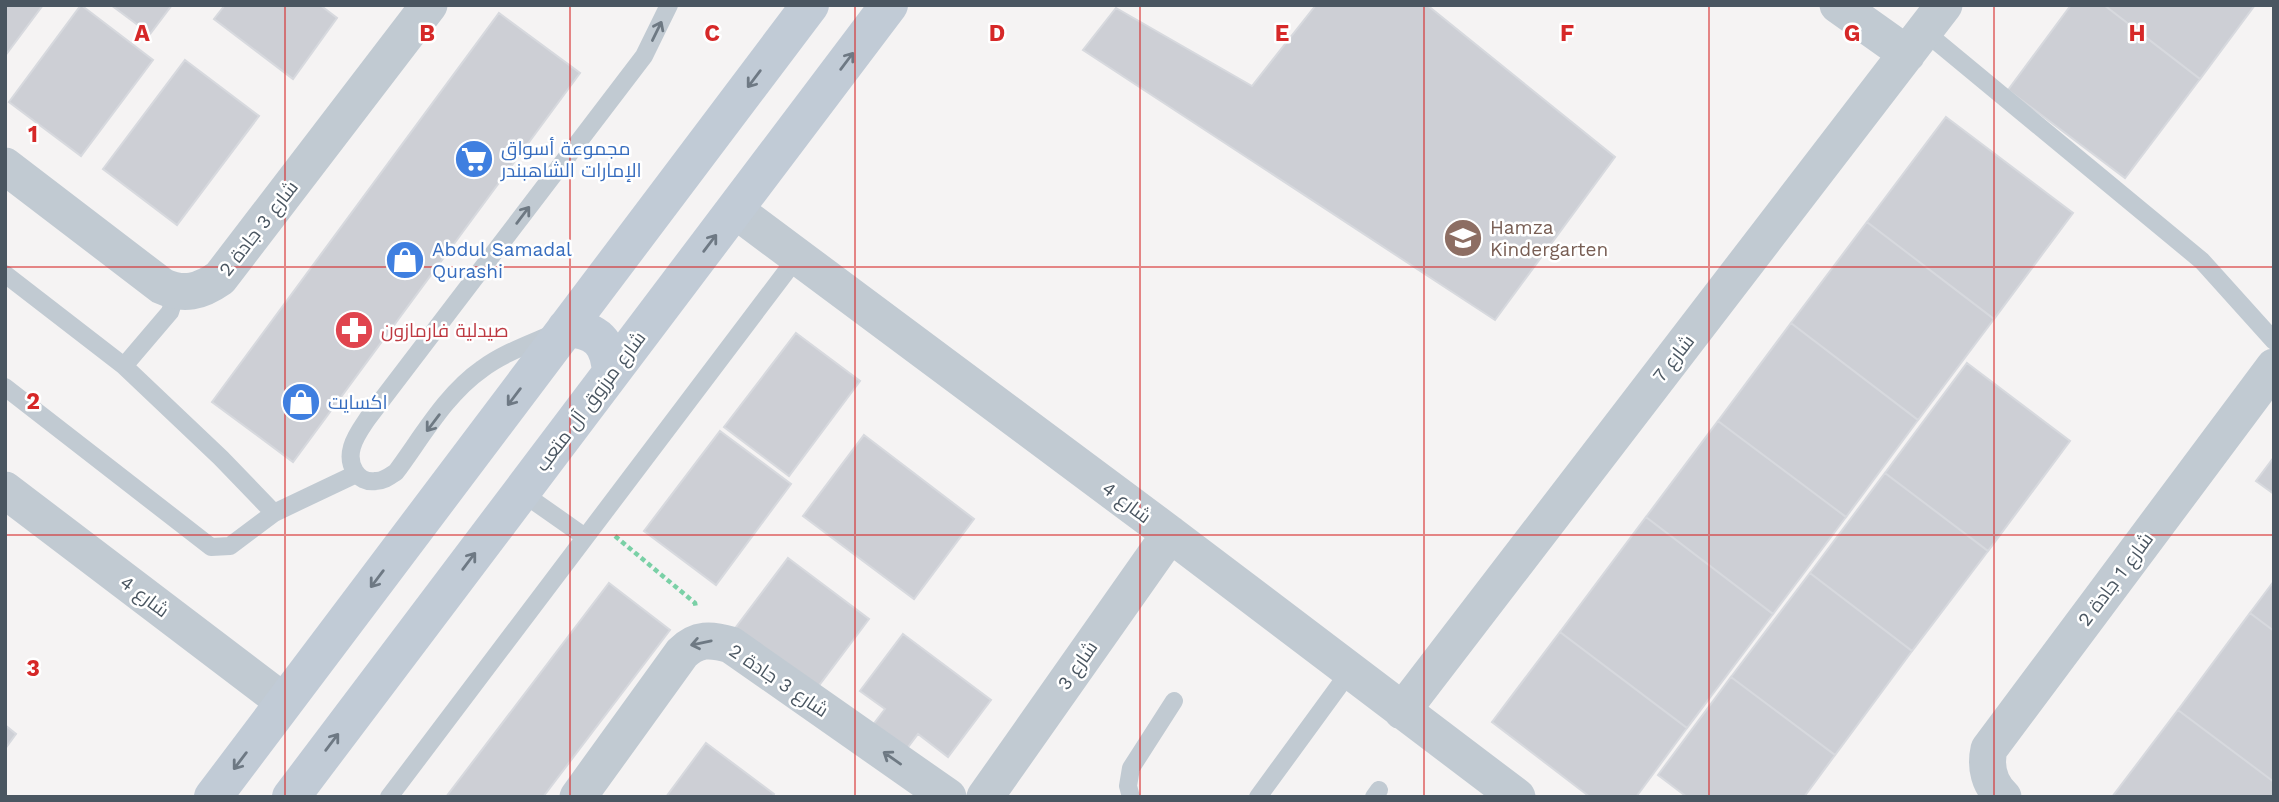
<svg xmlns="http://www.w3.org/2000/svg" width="2279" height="802" font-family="'Work Sans',Cairo,sans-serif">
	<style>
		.building { fill: #cdcfd5; stroke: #d7d9de; stroke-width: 2 }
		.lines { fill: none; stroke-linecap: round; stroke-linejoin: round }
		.path { stroke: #7ad0a6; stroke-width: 4.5; stroke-dasharray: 5 3.5; stroke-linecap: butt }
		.lane { stroke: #c1cad2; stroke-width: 18 }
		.street { stroke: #c1cad2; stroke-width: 37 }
		.secondary { stroke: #c1cbd6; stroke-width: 38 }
		.oneway { stroke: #6e7983 }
		.oneway2 { stroke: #6e7984 }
		.grid { fill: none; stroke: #d62828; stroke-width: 2; stroke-opacity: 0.55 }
		.labels { text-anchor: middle; stroke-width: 5; stroke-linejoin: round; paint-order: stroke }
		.shop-label { font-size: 19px; fill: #366cbe; stroke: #fff; text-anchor: start }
		.education-label { font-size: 19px; fill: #785e54; stroke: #fff; text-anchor: start }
		.street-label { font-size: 19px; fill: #4a5661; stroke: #fff }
		.health-label { font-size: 19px; fill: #be3a42; stroke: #fff; text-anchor: start }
		.grid-label { font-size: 23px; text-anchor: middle; font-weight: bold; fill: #d62828; stroke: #fff; stroke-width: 5; stroke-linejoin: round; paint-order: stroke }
	</style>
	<rect width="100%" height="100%" fill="#f5f3f3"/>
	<path class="building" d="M5 5H43L5 56Z
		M81 5 153 60 81 156 9 102Z
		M111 5H172L150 34Z
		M225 5H320L337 18 293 79 214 19Z
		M1316 5H1427L1615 157 1495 320 1083 50 1116 8 1252 86Z
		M2071 5H2104L2200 79 2125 178 2008 90Z
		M2104 5H2255L2200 79Z
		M499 13 580 73 293 462 212 402Z
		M185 60 259 116 177 225 103 169Z
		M1946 117 2073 213 1994 319 1867 222Z
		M1867 222 1994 319 1918 420 1791 323Z
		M1791 323 1918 420 1846 517 1718 421Z
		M796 333 860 381 789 476 724 427Z
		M1967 363 2070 441 1988 551 1885 473Z
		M1718 421 1846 517 1773 614 1646 517Z
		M720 431 791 484 716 585 644 531Z
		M864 435 974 519 914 599 803 516Z
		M2274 457V494L2256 481Z
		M1885 473 1988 551 1912 651 1810 573Z
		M1646 517 1773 614 1687 728 1560 632Z
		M788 558 869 619 814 692 733 631Z
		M1810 573 1912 651 1835 755 1731 677Z
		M2274 581V631L2250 613Z
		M609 583 670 630 543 797H446Z
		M2250 613 2274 631V782L2178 710Z
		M1560 632 1687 728 1636 797H1590L1492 722Z
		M903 634 991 700 948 757 918 734 902 755 869 730 885 709 860 691Z
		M1731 677 1835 755 1804 797H1687L1658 775Z
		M2178 710 2274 782V797H2112Z
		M5 725 16 734 5 749Z
		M706 743 774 794 772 797H666Z"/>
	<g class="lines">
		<path class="path" d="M615 536 695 603 696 608"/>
		<path class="lane" d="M1924 31 2202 261 2274 341
			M5 274 124 366 221 458 274 513
			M550 335C527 345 502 354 482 369 446 394 422 437 396 472 390 476 384 481 376 481 357 484 347 464 352 447 355 436 362 427 368 418L644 56 669 5
			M124 366 170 312 176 293
			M5 387 211 547 230 546 274 513 356 474
			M521 492 585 537
			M389 797 798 256
			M1131 797 1128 786 1131 768 1174 701
			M1258 797 1350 671
			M1374 797 1379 790"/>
		<path class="street" d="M1838 5 1907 54
			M5 166 162 286C184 296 200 292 220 278L429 5
			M735 210 1170 534 1517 797
			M5 490 284 702
			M1402 711 1944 5
			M578 797 682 653C697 638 711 639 731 645L948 797
			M985 797 1170 534
			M2003 797C1989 784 1985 767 1989 749L2274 367"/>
		<path class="secondary" d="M566 328C597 330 609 342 611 373
			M213 797 810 5
			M291 797 889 5"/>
	</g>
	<defs><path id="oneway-shaft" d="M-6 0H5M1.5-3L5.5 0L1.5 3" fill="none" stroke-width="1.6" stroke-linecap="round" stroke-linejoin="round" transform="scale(1.75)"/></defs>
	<g class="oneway">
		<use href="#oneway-shaft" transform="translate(657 31) rotate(-64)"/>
		<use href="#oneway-shaft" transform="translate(523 215) rotate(-53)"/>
		<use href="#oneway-shaft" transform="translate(433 423) rotate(127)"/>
		<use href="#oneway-shaft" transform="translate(701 643) rotate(168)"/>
		<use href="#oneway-shaft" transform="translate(892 758) rotate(-145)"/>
	</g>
	<g class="oneway2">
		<use href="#oneway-shaft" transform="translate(847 61) rotate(-53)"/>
		<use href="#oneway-shaft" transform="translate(754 79) rotate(127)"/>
		<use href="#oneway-shaft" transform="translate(710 243) rotate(-53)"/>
		<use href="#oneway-shaft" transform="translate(514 397) rotate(127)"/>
		<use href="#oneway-shaft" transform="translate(469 561) rotate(-53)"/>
		<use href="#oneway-shaft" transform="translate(377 579) rotate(127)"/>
		<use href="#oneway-shaft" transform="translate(332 742) rotate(-53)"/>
		<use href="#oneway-shaft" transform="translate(240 761) rotate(127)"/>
	</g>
	<path class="grid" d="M285 5V797M570 5V797M855 5V797M1140 5V797M1424 5V797M1709 5V797M1994 5V797M5 267H2274M5 535H2274"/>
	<defs>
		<g id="supermarket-disc" transform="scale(2.0125)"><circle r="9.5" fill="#3f7fe0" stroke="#fff"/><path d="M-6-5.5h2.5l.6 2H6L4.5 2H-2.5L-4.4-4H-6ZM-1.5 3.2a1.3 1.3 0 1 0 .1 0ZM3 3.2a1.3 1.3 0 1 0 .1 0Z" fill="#fff"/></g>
		<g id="school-disc" transform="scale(2.0125)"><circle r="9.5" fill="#8d6e63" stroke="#fff"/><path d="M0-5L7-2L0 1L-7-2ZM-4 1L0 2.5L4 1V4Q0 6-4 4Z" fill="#fff"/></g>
		<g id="shop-disc" transform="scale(2.0125)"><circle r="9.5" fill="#3f7fe0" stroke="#fff"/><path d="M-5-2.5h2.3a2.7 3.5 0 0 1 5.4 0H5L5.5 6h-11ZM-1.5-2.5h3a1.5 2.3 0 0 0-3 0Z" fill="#fff"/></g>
		<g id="pharmacy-disc" transform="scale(2.0125)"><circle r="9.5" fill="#e0444e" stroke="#fff"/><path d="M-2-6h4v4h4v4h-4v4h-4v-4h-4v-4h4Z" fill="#fff"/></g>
	</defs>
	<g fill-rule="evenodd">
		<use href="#supermarket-disc" x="474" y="159"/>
		<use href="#school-disc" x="1463" y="238"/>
		<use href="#shop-disc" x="405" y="260"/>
		<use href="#pharmacy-disc" x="354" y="330"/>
		<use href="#shop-disc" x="301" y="402"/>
	</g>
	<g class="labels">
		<g class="shop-label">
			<text x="501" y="155">مجموعة أسواق<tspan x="501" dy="22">الإمارات الشاهبندر</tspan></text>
			<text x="432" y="256">Abdul Samadal<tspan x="432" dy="22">Qurashi</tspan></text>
			<text x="328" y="409">اكسايت</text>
		</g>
		<g class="education-label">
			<text x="1490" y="234">Hamza<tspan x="1490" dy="22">Kindergarten</tspan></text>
		</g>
		<g class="street-label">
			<text transform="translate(258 228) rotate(-52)" y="7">شارع 3 جادة 2</text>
			<text transform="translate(1673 358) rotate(-52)" y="7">شارع 7</text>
			<text transform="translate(590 401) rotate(-53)" y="7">شارع مرزوق آل متعب</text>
			<text transform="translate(1127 502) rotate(37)" y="7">شارع 4</text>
			<text transform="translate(2115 579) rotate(-53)" y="7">شارع 1 جادة 2</text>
			<text transform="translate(145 596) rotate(37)" y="7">شارع 4</text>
			<text transform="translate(1077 665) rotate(-55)" y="7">شارع 3</text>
			<text transform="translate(779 680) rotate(34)" y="7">شارع 3 جادة 2</text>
		</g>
		<g class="health-label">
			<text x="381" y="337">صيدلية فارمازون</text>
		</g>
	</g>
	<g class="grid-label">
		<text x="142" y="41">A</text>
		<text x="427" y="41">B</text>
		<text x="712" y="41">C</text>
		<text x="997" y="41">D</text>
		<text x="1282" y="41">E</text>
		<text x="1567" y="41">F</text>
		<text x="1852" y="41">G</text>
		<text x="2137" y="41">H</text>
		<text x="33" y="142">1</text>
		<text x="33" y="409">2</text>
		<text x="33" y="676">3</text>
	</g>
	<rect width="2279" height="802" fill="none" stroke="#4a5661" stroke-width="14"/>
</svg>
